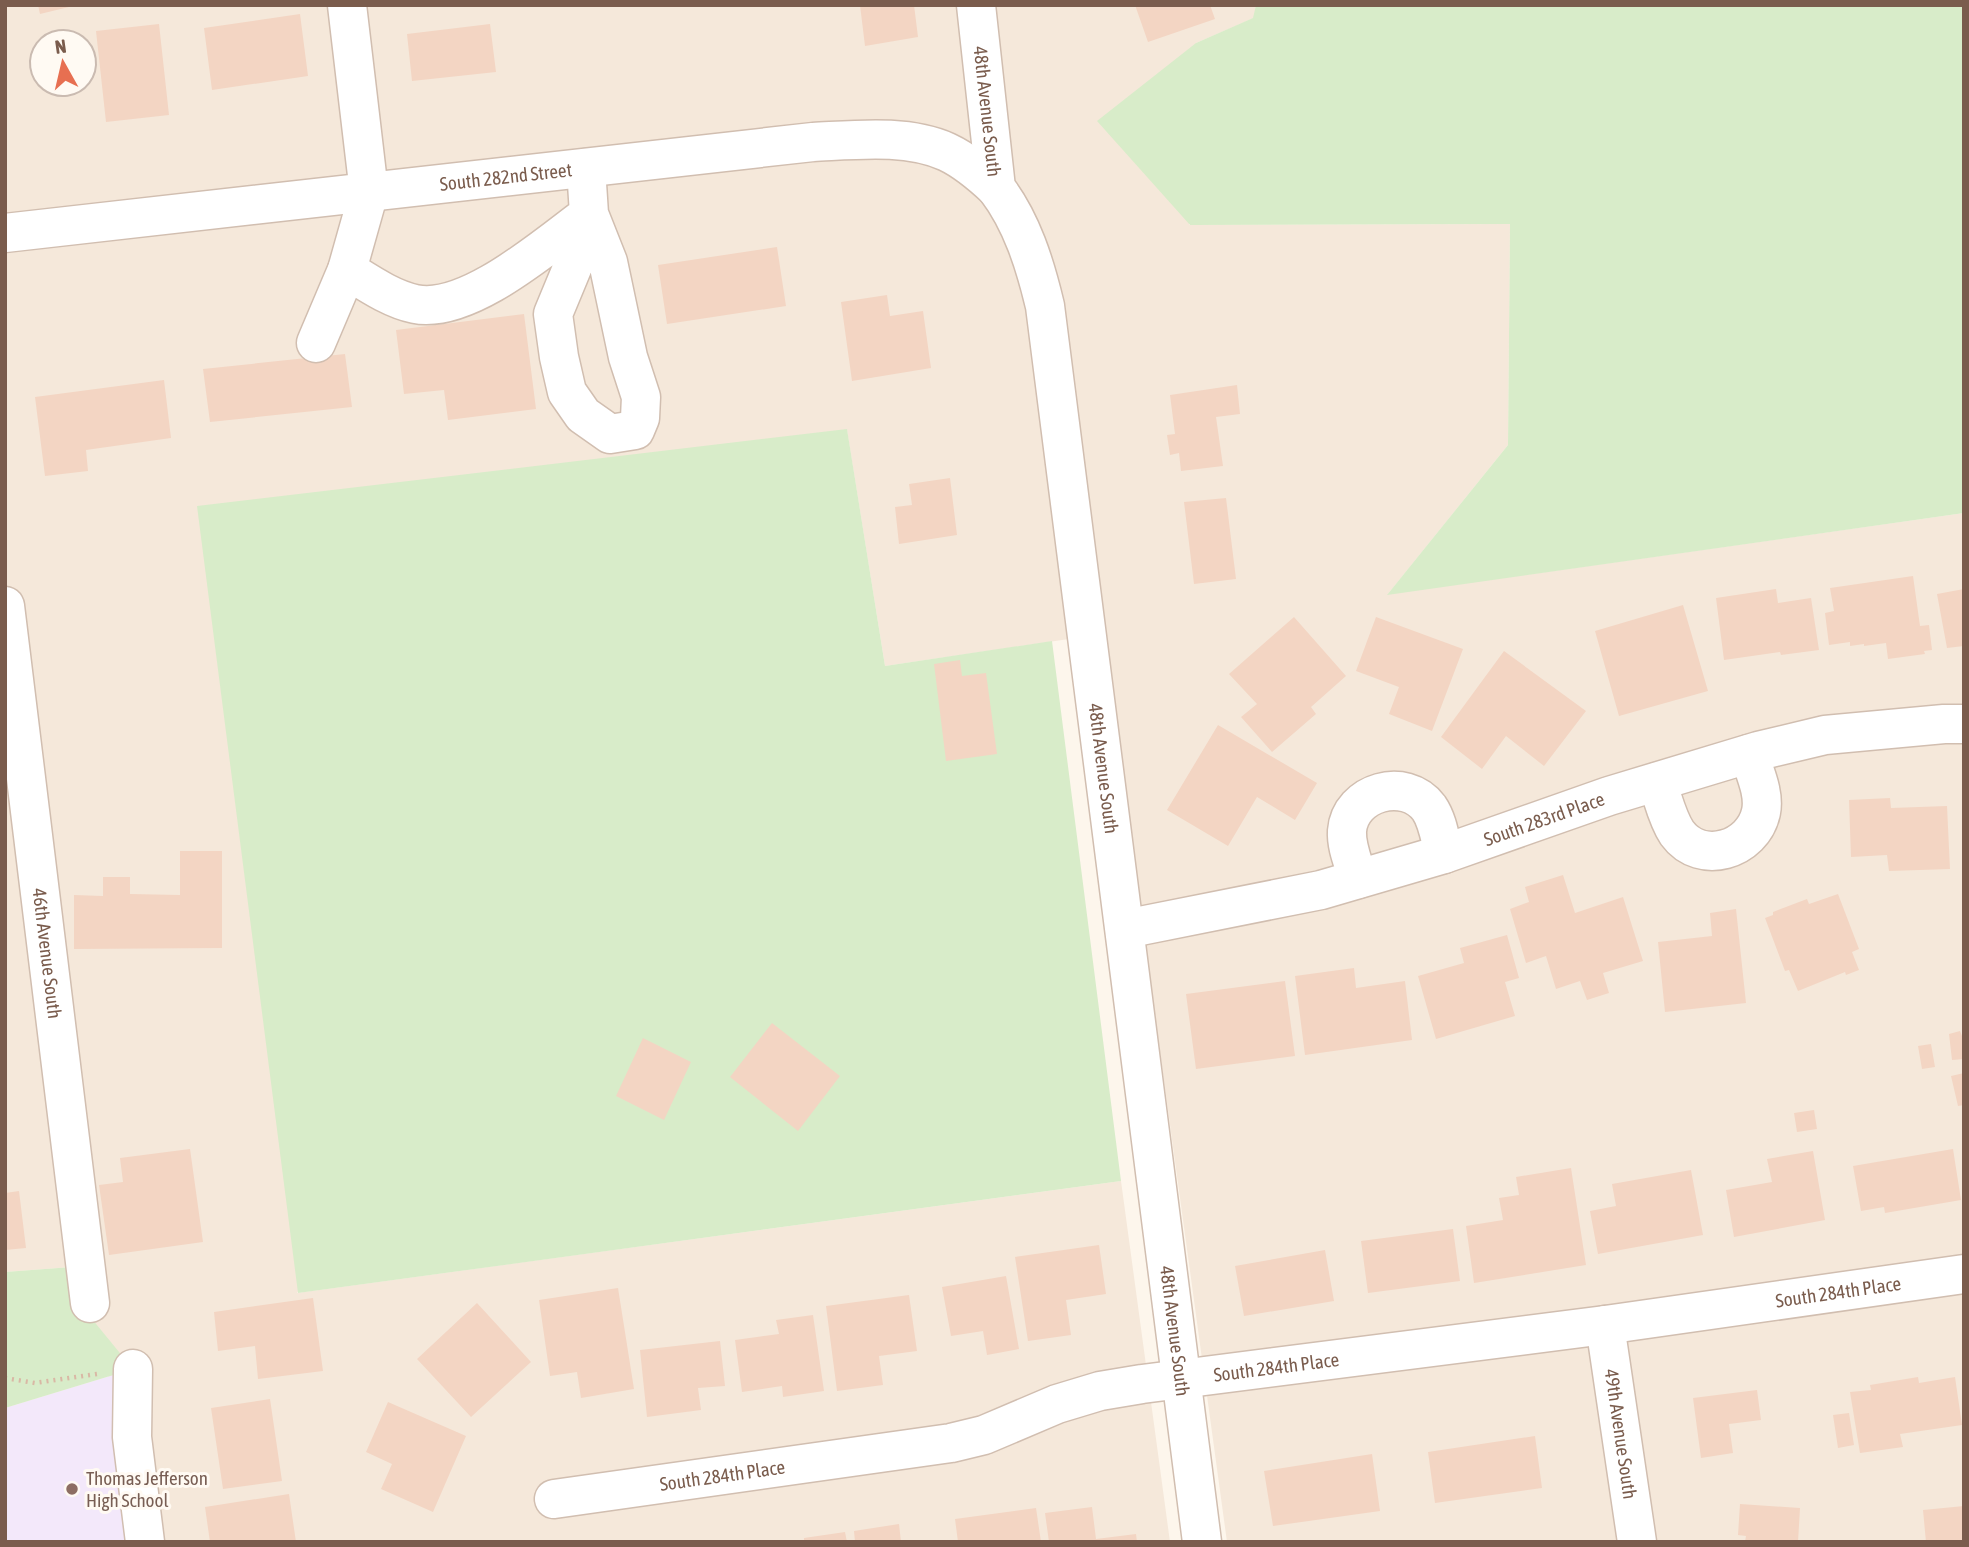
<svg xmlns="http://www.w3.org/2000/svg" width="1969" height="1547" font-family="'Asap Condensed',sans-serif">
	<style>
		.residential { fill: #f5e8da; fill-rule: evenodd }
		.education { fill: #f3e8fa }
		.green { fill: #d8ecc9 }
		.building { fill: #f3d5c3 }
		.lines { fill: none; stroke-linecap: round; stroke-linejoin: round }
		.minor-casing { stroke: #d1beb0; stroke-width: 41 }
		.path { stroke: #d9b8a5; stroke-width: 4.5; stroke-dasharray: 2 5; stroke-linecap: butt }
		.minor { stroke: #fff; stroke-width: 38 }
		.education-dot { fill: #8d6e63; stroke: #fffaf3; stroke-width: 2.5 }
		.labels { text-anchor: middle; stroke-width: 6; stroke-linejoin: round; paint-order: stroke }
		.street-label { font-size: 19px; fill: #7a5c4d; stroke: #fffaf3 }
		.education-label { font-size: 19px; fill: #785e54; stroke: #fffaf3; text-anchor: start }
	</style>
	<rect width="100%" height="100%" fill="#fdf6ec"/>
	<path class="residential" d="M5 5H1256L1254 18 1196 43 1189 225 1510 224 1508 445 1388 594 1964 513V1542H1227L1103 634 885 666 847 430 297 1293 1121 1181 1170 1542H156L92 1319 85 1266 5 1272ZM42 42H84V84H42Z"/>
	<path class="education" d="M133 1369 145 1542H5V1408Z"/>
	<path class="green" d="M1256 5H1964V513L1387 595 1508 445 1510 224 1190 225 1097 121 1196 43 1253 18Z
		M847 429 885 666 1052 641 1121 1181 298 1293 197 506Z
		M85 1266 92 1319 133 1369 5 1408V1272Z"/>
	<path class="building" d="M38 5H73V6L40 14Z
		M860 5H914L918 37 865 46Z
		M1135 5H1210L1215 19 1148 42Z
		M300 14 308 76 212 90 204 28Z
		M159 24 169 115 106 122 96 31Z
		M490 24 496 72 412 81 407 34Z
		M777 247 786 306 667 324 658 265Z
		M887 295 890 316 923 311 931 368 852 381 841 302Z
		M524 314 536 409 448 420 444 390 404 394 396 330Z
		M345 354 352 407 210 422 203 369Z
		M164 380 171 438 86 450 88 471 45 476 35 397Z
		M1237 385 1240 414 1216 417 1223 466 1181 471 1179 453 1170 455 1167 435 1175 434 1170 395Z
		M950 478 957 535 899 544 895 507 912 505 909 484Z
		M1226 498 1236 579 1194 584 1184 502Z
		M1913 576 1920 626 1929 625 1932 650 1924 651 1925 654 1888 659 1886 643 1864 646V644L1850 646V642L1829 645 1825 613 1834 611 1830 588Z
		M1776 589 1778 603 1811 598 1819 650 1781 655 1780 652 1724 660 1716 598Z
		M1964 589V646L1947 648 1937 594Z
		M1683 605 1708 691 1619 716 1595 631Z
		M1294 617 1346 676 1311 707 1316 714 1272 752 1241 717 1257 704 1229 674Z
		M1376 617 1463 649 1432 731 1389 714 1399 687 1356 671Z
		M1504 651 1586 711 1544 766 1506 736 1482 769 1441 737Z
		M960 660 962 676 986 673 997 754 946 761 934 664Z
		M1218 725 1317 783 1295 820 1257 797 1228 846 1167 810Z
		M1890 798 1891 808 1947 806 1950 869 1889 871 1887 855 1851 857 1849 800Z
		M180 851H222V948L74 949V895L103 896V877H130V894L180 895Z
		M1563 875 1575 913 1623 897 1643 961 1603 973 1609 993 1587 1000 1580 981 1556 989 1546 956 1526 963 1510 909 1529 902 1525 887Z
		M1838 894 1859 949 1852 952 1859 970 1846 975 1845 972 1798 991 1789 970 1785 971 1765 918 1773 915V912L1807 899 1809 904Z
		M1736 909 1746 1003 1665 1012 1658 942 1712 936 1710 913Z
		M1507 935 1519 978 1505 982 1515 1016 1436 1039 1418 976 1464 963 1460 948Z
		M1354 968 1356 988 1405 981 1412 1040 1305 1055 1295 976Z
		M1285 981 1295 1056 1196 1069 1186 994Z
		M772 1023 840 1076 798 1131 730 1077Z
		M1960 1031 1964 1041V1059L1952 1060 1949 1034Z
		M643 1038 691 1062 664 1120 616 1096Z
		M1931 1044 1935 1067 1922 1069 1918 1046Z
		M1964 1073V1105L1958 1106 1951 1076Z
		M1814 1110 1817 1129 1797 1132 1794 1113Z
		M190 1149 203 1242 109 1255 99 1185 123 1182 120 1158Z
		M1953 1149 1961 1200 1885 1213 1884 1207 1861 1211 1853 1166Z
		M1813 1151 1825 1220 1734 1237 1726 1190 1772 1182 1767 1159Z
		M1571 1168 1586 1265 1474 1283 1466 1226 1503 1220 1499 1198 1519 1195 1516 1177Z
		M1691 1170 1703 1235 1598 1254 1590 1211 1616 1206 1612 1184Z
		M19 1191 26 1248 5 1250V1193Z
		M1453 1229 1460 1281 1368 1293 1361 1241Z
		M1099 1245 1106 1294 1066 1300 1071 1335 1028 1341 1015 1257Z
		M1325 1250 1334 1301 1244 1316 1235 1266Z
		M1006 1276 1019 1349 987 1355 983 1331 951 1336 942 1287Z
		M618 1288 634 1389 581 1398 577 1372 550 1376 539 1300Z
		M909 1295 917 1351 879 1356 883 1385 837 1391 826 1306Z
		M313 1298 323 1371 258 1379 255 1346 218 1351 214 1312Z
		M477 1303 531 1362 471 1417 417 1359Z
		M813 1315 824 1391 783 1397 782 1386 742 1392 735 1340 779 1334 776 1320Z
		M720 1341 725 1386 698 1388 701 1410 647 1417 640 1350Z
		M1918 1377 1919 1383 1955 1377 1962 1425 1900 1434 1903 1447 1860 1453 1850 1392 1871 1390 1870 1385Z
		M1757 1390 1761 1420 1729 1424 1733 1453 1701 1458 1693 1398Z
		M270 1399 282 1481 223 1489 211 1408Z
		M388 1402 466 1436 433 1512 381 1489 392 1464 366 1452Z
		M1849 1413 1854 1445 1838 1448 1833 1415Z
		M1535 1436 1542 1488 1435 1503 1428 1452Z
		M1372 1454 1380 1511 1273 1526 1264 1471Z
		M289 1494 296 1542H246V1540L210 1542 205 1507Z
		M1740 1504 1800 1508 1798 1542H1745L1746 1536 1738 1535Z
		M1964 1506V1542H1926L1923 1510Z
		M1092 1507 1096 1539 1136 1534 1137 1542H1049L1045 1513Z
		M1036 1508 1041 1542H958L955 1519Z
		M899 1524 901 1542H855L854 1531Z
		M845 1532 847 1542H804V1538Z"/>
	<g class="lines">
		<g class="minor-casing">
			<g id="minor">
				<path id="s1" d="M976 5 996 188C1022 222 1035 264 1045 306L1202 1542"/>
				<path id="s2" d="M5 233 813 142C856 140 907 134 947 152 966 161 981 174 996 188"/>
				<path d="M347 270C368 283 391 299 415 304 468 315 548 244 589 214L608 262 628 357 641 397 640 418 635 430 610 434 583 415 567 392 559 357 553 314 575 261 589 214 586 168"/>
				<path d="M316 343 347 270 369 192 347 5"/>
				<path id="s3" d="M5 606 90 1303"/>
				<path d="M1657 782C1663 798 1667 818 1677 833 1701 866 1753 850 1761 812 1765 793 1754 771 1749 754"/>
				<path d="M1358 879C1354 864 1346 847 1347 831 1350 792 1405 776 1429 808 1438 821 1440 839 1444 854"/>
				<path id="s4" d="M1125 929 1321 890 1444 854 1609 796 1758 751 1825 735 1944 724H1964"/>
				<path id="s5" d="M1605 1325 1637 1542"/>
				<path d="M133 1369 132 1437 145 1542"/>
				<path id="s6" d="M554 1499 951 1443 984 1435 1057 1404 1100 1391 1142 1384 1605 1325 1964 1274"/>
			</g>
		</g>
		<path class="path" d="M5 1378 35 1383 97 1374"/>
		<use href="#minor" class="minor"/>
	</g>
	<circle class="education-dot" cx="72" cy="1489" r="7"/>
	<g class="labels">
		<g class="street-label">
			<text dy="7" stroke="none"><textPath href="#s1" startOffset="107">48th Avenue South</textPath></text>
			<text dy="7" stroke="none"><textPath href="#s2" startOffset="504">South 282nd Street</textPath></text>
			<text dy="7" stroke="none"><textPath href="#s1" startOffset="779">48th Avenue South</textPath></text>
			<text dy="7" stroke="none"><textPath href="#s4" startOffset="434">South 283rd Place</textPath></text>
			<text dy="7" stroke="none"><textPath href="#s3" startOffset="350">46th Avenue South</textPath></text>
			<text dy="7" stroke="none"><textPath href="#s6" startOffset="1304">South 284th Place</textPath></text>
			<text dy="7" stroke="none"><textPath href="#s1" startOffset="1346">48th Avenue South</textPath></text>
			<text dy="7" stroke="none"><textPath href="#s6" startOffset="737">South 284th Place</textPath></text>
			<text dy="7" stroke="none"><textPath href="#s5" startOffset="110">49th Avenue South</textPath></text>
			<text dy="7" stroke="none"><textPath href="#s6" startOffset="170">South 284th Place</textPath></text>
		</g>
		<g class="education-label">
			<text x="86" y="1485">Thomas Jefferson<tspan x="86" dy="22">High School</tspan></text>
		</g>
	</g>
	<rect width="1969" height="1547" fill="none" stroke="#7a5c4d" stroke-width="14"/>
	<g transform="translate(63 63) rotate(352)"><circle r="33" fill="#fffaf3" stroke="#cabbb1" stroke-width="2"/>
	<path d="M0-5L12 26L0 18L-12 26Z" fill="#e76f51"/>
	<text y="-10" font-size="19" font-weight="bold" text-anchor="middle" fill="#7a5c4d">N</text>
	</g>
</svg>
